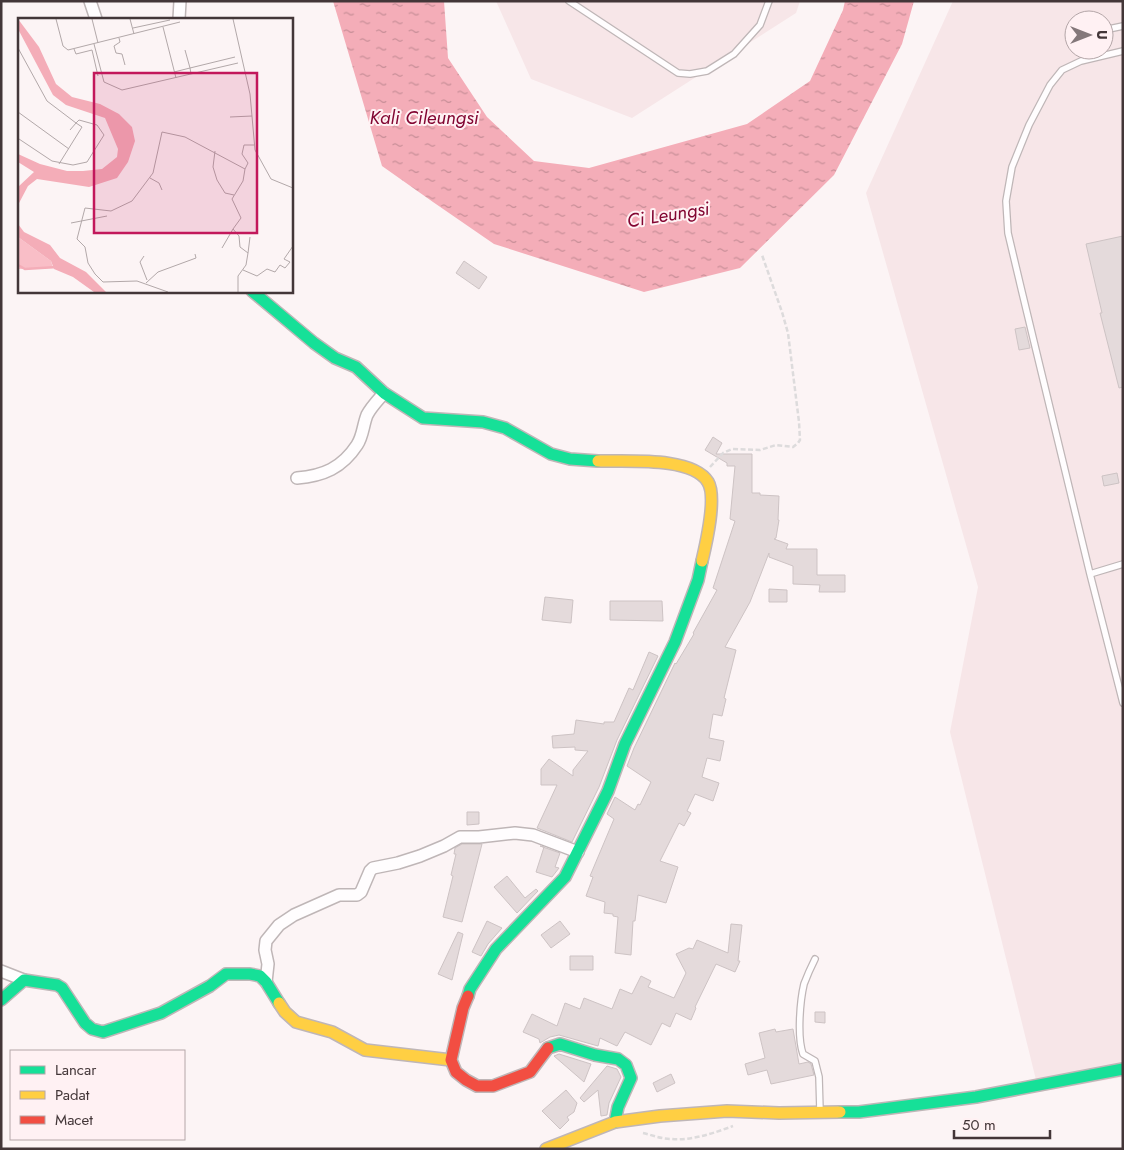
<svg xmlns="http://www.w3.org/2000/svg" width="1124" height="1150" font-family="Jost,sans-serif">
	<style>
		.built { fill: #f7e6e8; fill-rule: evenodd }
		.water { fill: url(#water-ripples) }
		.building { fill: #e4dadb; stroke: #cdc3c4 }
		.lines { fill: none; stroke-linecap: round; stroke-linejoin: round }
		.lane-casing { stroke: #bfb6b7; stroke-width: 8 }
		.street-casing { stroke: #bfb6b7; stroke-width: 14 }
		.fast-casing { stroke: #bfb6b7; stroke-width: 14 }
		.slow-casing { stroke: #bfb6b7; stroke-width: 14 }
		.jam-casing { stroke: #bfb6b7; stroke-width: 14 }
		.path { stroke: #dddbdc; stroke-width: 2.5; stroke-dasharray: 5 2.5; stroke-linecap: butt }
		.lane { stroke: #fffdfe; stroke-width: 5.5 }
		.street { stroke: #fffdfe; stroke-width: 11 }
		.fast { stroke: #16e098; stroke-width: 11 }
		.slow { stroke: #ffcf43; stroke-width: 11 }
		.jam { stroke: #f24e42; stroke-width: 11 }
		.labels { text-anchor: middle; stroke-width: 4; stroke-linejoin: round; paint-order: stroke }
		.water-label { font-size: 19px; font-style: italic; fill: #820632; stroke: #fff1f3 }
		.inset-river { fill: none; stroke: #f4adb8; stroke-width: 2.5 }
		.inset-road { fill: none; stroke: #b2a8a9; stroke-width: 1 }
		.view { fill: #c2185b; fill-opacity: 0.15; stroke: #c2185b; stroke-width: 2.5 }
		.inset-edge { fill: none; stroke: #433638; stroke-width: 2.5 }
	</style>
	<defs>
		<pattern id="water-ripples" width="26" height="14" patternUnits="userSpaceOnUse" patternTransform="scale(1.25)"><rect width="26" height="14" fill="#f4adb8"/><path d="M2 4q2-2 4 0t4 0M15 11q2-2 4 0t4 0" fill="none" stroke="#c78e97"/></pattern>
	</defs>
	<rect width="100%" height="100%" fill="#fcf4f5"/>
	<path class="built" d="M496 1H800L796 13 632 118 531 79Z
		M953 1H1123V1077L1039 1092 950 732 978 587 866 193ZM1074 20H1104V50H1074Z"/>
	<path class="water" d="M333 1H444L448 58 487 117 534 161 589 168 747 124 810 81 843 10 845 1H914L902 44 834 175 740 268 644 292 494 244 433 202 382 166Z"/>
	<path class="building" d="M1123 236V387L1119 388 1100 313H1102L1086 244Z
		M464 261 487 277 479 289 456 273Z
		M1025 327 1030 348 1019 350 1015 329Z
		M713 437 722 443 716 454H752V493H760V495L779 496 778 520H779L776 538 774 539 788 544 786 549H817V575H845V592H819L820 585 793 584V566L769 557V553L750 602 725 647 736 650 724 698 726 699 722 716 713 714 709 738 724 741 720 761 707 758 702 777 719 783 713 801 695 794 687 811 691 813 684 826 679 823 660 861 678 867 666 903 638 895 635 921H633L631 955 615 953 618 917 613 916V914L604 913 605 902 586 896 593 877 590 876 614 819 607 814 615 797 635 810 638 804 640 805 651 782 627 766 634 748 675 663 676 664 694 634 693 633 717 590 713 588 735 521 730 519 735 466H727V463L705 450Z
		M1117 473 1119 483 1104 486 1102 476Z
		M769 589 787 590V602H769Z
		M545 597 573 600 571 623 542 620Z
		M610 601H662L663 621 610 620Z
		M649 652 658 656 617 740 599 787 572 842 537 828 557 785H541V769L549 759 573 776V770L588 751 575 750V747L553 748 552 736 574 734 576 720 604 724V722H614L629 688 633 690Z
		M467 812H479V824L467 825Z
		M462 844H482L462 922 443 917 453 876 451 875 456 854H454L455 848Z
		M540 846 560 853 555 867 559 868 552 877 536 872 544 847Z
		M507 876 525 898 536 889 538 891 517 913 494 887Z
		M487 921 502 928 488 944 481 956 472 952Z
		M560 921 570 934 551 948 541 935Z
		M731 924 742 925 738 961H740L735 972 716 964 695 1007 696 1008 691 1020 676 1013 670 1027 662 1023 651 1045 625 1032 617 1046 600 1038 598 1046 559 1035 550 1037 540 1043 539 1039 523 1032 532 1014 557 1026 565 1003 580 1009 584 998 612 1009 620 989 632 994 641 976 651 981 648 987 674 998 686 973 676 954 689 948 693 949 697 940 728 953Z
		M458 932 463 934 452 980 438 974Z
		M570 956H593V970H570Z
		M815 1012H825V1023L815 1022Z
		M775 1029 776 1032 793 1029 799 1064 808 1062 811 1064 814 1075 771 1084 767 1070 748 1075 745 1064 765 1058 759 1033Z
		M559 1054 591 1064 584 1082 554 1056Z
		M607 1066 617 1069 621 1077 609 1103 607 1115 601 1116 598 1090 584 1102 580 1098Z
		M671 1074 675 1083 657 1092 653 1083Z
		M566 1090 577 1103 574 1112 567 1117 569 1120 560 1129 542 1111Z"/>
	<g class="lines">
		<g class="lane-casing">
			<path id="lane" d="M569 1 678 73 690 74 707 71 734 54 760 25 769 1
				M1104 30 1123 26
				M1123 51 1081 61 1062 70 1050 85 1029 125 1012 167 1006 201 1008 233 1022 292 1090 574 1123 703
				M1090 574 1123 564
				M815 959C811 967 807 976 804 984 800 1001 797 1037 803 1054L815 1061 819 1077 820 1111"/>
		</g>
		<g class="street-casing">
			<path id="street" d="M90 1 96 19
				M179 19 180 1
				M297 478C323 476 342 468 357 445 363 436 363 425 367 415 371 407 378 400 384 393
				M1 971 24 980
				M266 982 268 964 265 950 266 941 279 925 294 915 339 895H357L361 892 370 871 373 868 398 863 420 856 444 846 460 837H479L515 833 533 835 578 852"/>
		</g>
		<g class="fast-casing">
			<path id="fast" d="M252 291 314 343 335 358 356 367 384 393 423 418 483 422 505 428 551 454 570 459 598 461
				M468 996 470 989 496 949 565 877 608 791 625 744 675 642 698 580 702 561
				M1 1000 24 980 57 985 62 988 85 1023 92 1029 103 1032 161 1013 210 986 226 974H250L260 976 266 982 279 1003
				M548 1048 560 1044 595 1055 618 1059 626 1065 631 1078 618 1107 615 1122
				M840 1112H859L976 1097 1123 1069"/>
		</g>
		<g class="slow-casing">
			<path id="slow" d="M598 461C625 462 692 456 708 482 717 497 706 544 702 561
				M279 1003 285 1012 296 1022 332 1032 365 1050 451 1060
				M546 1149 615 1122 660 1116 727 1111 779 1113 840 1112"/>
		</g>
		<g class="jam-casing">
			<path id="jam" d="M468 996 463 1008 451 1060 456 1072 466 1080 477 1086H493L530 1072 548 1048"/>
		</g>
		<path class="path" d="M710 467 723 453 732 449 760 450 776 445 793 447 798 443 800 440 799 422 788 333 782 312 762 255
			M643 1133C652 1135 661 1139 671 1139 691 1141 714 1133 733 1126"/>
		<use href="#lane" class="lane"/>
		<use href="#street" class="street"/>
		<use href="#fast" class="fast"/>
		<use href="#slow" class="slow"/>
		<use href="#jam" class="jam"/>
	</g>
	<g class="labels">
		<g class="water-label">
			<text x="424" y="124">Kali Cileungsi</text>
			<text transform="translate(668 214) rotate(-9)" y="7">Ci Leungsi</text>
		</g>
	</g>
	<g transform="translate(18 18)">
		<rect width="275" height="275" fill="#fcf4f5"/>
		<path d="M0 219 33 243 35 250 0 251Z" fill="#f9bec7"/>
		<path d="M0 1 21 29 38 66 54 79 82 86 101 96 114 109 117 123 110 144 99 160 71 169 19 161 10 168 0 187V169L16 154 0 144V136L22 146 49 153H65L84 151 99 139 100 131 87 100 48 87 35 77 0 11ZM0 206 6 214 32 227 42 240 68 254 88 274H76L55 259 36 251 33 243 0 219Z" fill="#f4adb8"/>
		<path class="inset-river" d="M0 247 7 251 39 249"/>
		<path class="inset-road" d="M38 1 45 28 50 32 162 4M74 1 80 25M112 1 116 16M215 1 232 76 237 132 253 161 275 170M145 9 158 60M115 10 152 2M101 20 102 24 96 28 98 35 104 36 107 47M76 26 86 64 104 72 220 45M0 30 29 83 58 105 61 102 79 107 86 117 69 144 55 147 34 143 1 121M56 31 58 36 74 32 80 58M156 54 172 50 167 32M173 56 172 50 217 39M0 94 51 131M212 99 234 98M197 133 195 149 199 162 207 175 216 177M41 146 64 109 58 105 52 112M132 160 141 165 144 172M53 205 89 198M204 230 215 211M230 235 232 219M126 238 122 244 129 262M225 252 239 258 249 251 257 254 262 247 267 250 272 244 266 241 275 228M128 265 140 254 178 240 177 236M150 274 119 263 85 264 77 256 70 245 67 229 59 221 67 190 93 193 114 183 135 155 144 114 167 119 227 151 230 145 224 136 226 127H236M220 274V258L228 247 230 235 222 229 221 218 215 211 223 200 214 181 225 163 227 151"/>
		<path class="view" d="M76 55H239V215H76Z"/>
		<rect width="275" height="275" class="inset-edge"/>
	</g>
	<rect width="1124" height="1150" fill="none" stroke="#433638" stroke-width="5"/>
	<rect x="10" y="1050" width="175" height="90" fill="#fff1f3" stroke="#b4a6a8"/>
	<rect x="20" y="1066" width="25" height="8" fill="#16e098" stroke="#b4a6a8"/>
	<text x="55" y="1075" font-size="15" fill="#433638">Lancar</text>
	<rect x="20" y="1091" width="25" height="8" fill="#ffcf43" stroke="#b4a6a8"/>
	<text x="55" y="1100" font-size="15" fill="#433638">Padat</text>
	<rect x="20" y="1116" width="25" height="8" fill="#f24e42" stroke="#b4a6a8"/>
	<text x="55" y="1125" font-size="15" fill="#433638">Macet</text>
	<g transform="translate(1089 35) rotate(90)"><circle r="24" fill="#fff1f3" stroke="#b4a6a8"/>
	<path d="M0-4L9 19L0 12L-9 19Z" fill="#84787a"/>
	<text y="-8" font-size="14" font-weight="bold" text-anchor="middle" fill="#433638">U</text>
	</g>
	<path d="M954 1130v8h96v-8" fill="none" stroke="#433638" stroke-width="2.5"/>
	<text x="962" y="1130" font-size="15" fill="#433638" stroke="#fff1f3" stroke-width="4" paint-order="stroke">50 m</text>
</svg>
